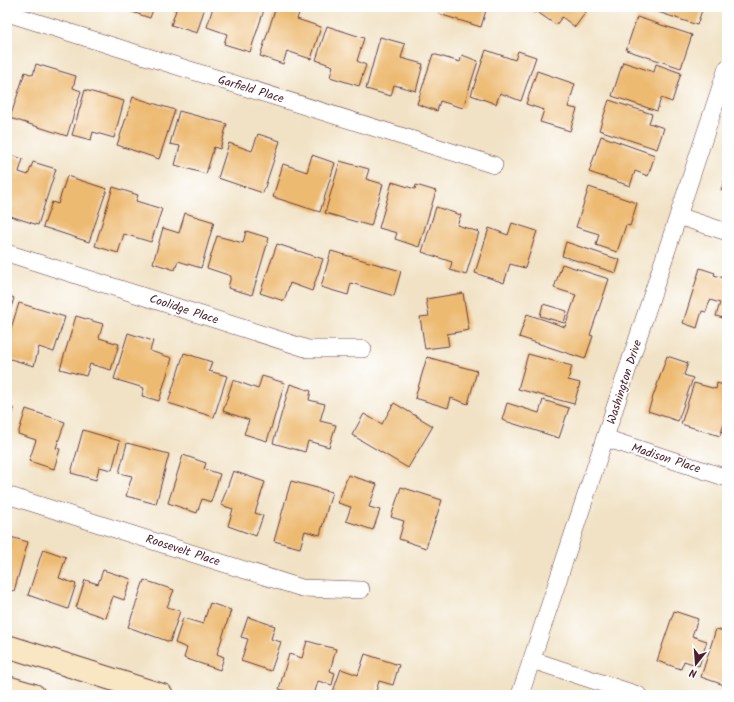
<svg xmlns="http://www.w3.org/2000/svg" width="734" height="702" font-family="Kalam,sans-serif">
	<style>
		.building { fill: #edba71 }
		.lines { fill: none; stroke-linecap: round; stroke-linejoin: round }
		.minor-casing { stroke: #633c42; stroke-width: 18 }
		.secondary-casing { stroke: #633c42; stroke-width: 24 }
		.minor { stroke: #fff; stroke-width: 17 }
		.secondary { stroke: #f9e7c3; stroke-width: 22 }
		.labels { text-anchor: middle; stroke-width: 3; stroke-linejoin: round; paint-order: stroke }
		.street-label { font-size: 12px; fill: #4a1f2b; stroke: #fff }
	</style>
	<rect width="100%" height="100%" fill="#fff"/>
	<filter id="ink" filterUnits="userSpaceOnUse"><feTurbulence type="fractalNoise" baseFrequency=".025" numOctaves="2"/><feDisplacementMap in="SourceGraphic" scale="8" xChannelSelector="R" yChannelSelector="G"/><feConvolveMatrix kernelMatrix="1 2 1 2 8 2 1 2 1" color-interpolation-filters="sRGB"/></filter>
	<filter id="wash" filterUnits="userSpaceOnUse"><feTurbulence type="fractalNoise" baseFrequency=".012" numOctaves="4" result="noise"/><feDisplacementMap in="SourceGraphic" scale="16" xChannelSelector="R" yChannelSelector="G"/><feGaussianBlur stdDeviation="0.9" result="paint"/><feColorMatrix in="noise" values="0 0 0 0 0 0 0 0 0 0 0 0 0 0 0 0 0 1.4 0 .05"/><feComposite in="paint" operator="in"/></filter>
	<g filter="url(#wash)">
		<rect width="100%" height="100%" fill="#f1e2c5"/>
		<g id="blocks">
			<path class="building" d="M117 7H154L150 18Z
				M167 7H205L197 33 171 25 176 10Z
				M213 7H265L250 52 224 44 227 34 207 27Z
				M276 7H301L297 19 321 27 311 59 287 51 283 64 260 56Z
				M442 7H487L481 27 439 14Z
				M527 7H580L586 12 575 27 562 17 556 25 536 11 535 13Z
				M643 7H703L697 25Z
				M637 17 692 35 681 68 626 50Z
				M327 26 364 38 357 61 366 65 359 86 330 77 333 66 316 60Z
				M380 37 405 44 401 58 423 64 416 91 394 85 391 96 366 89Z
				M486 50 515 60 518 51 536 57 521 101 500 93 496 104 471 95Z
				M433 54 460 62 462 55 478 61 463 108 440 101 437 111 417 104Z
				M623 62 654 72 656 64 681 73 672 102 661 98 657 111 612 96Z
				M36 64 76 76 73 88 81 91 67 136 10 118 25 72 33 75Z
				M537 71 575 84 568 107 577 109 570 131 540 122 544 110 526 104Z
				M85 90 124 101 114 138 93 132 91 140 72 135Z
				M133 97 175 110 159 159 117 145Z
				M609 100 652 114 649 123 664 128 657 149 599 130Z
				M179 111 227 124 220 149 214 147 206 174 175 165 180 146 170 144Z
				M258 134 280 141 263 193 218 178 229 143 252 151Z
				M601 136 655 155 648 176 635 171 630 186 589 172Z
				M7 154 23 159 19 172 28 175 33 162 56 169 38 225 7 215Z
				M312 155 335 163 320 212 273 197 283 164 307 172Z
				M340 161 369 169 366 179 383 184 371 226 325 213Z
				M727 173V192L721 190Z
				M67 176 107 189 89 242 43 227 52 202 58 204Z
				M392 182 415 189 416 185 436 191 419 247 395 239 397 233 379 228Z
				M113 187 138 195 136 201 162 209 151 242 124 234 118 253 95 246Z
				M589 187 637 203 630 226 626 225 617 252 596 245 599 234 576 227Z
				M436 207 461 215 457 225 479 232 466 275 450 270 452 262 422 252Z
				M185 213 214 222 201 268 178 261 175 270 153 263 163 228 179 233Z
				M512 223 537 231 525 268 510 264 504 283 475 273 489 228 508 235Z
				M246 231 269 238 252 295 228 288 231 276 207 268 217 236 243 243Z
				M566 242 620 260 616 273 562 256Z
				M277 244 323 259 312 291 290 283 284 301 260 293Z
				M331 251 401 271 394 296 351 283 348 295 321 287Z
				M562 264 609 279 590 335 593 336 585 359 519 337 527 314 565 327 576 295 554 288Z
				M700 268 715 273 714 275 727 279V319L716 316 720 303 710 300 706 312 702 311 697 328 683 323Z
				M463 293 469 330 447 334 449 346 425 349 420 317 429 316 426 299Z
				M7 295 14 298 7 321Z
				M19 303 65 317 54 352 39 347 34 366 7 358V341Z
				M543 304 567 311 564 323 540 316Z
				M76 316 103 324 99 338 119 344 111 370 90 364 86 376 60 369Z
				M128 333 153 341 150 351 172 358 159 401 142 396 144 388 114 379Z
				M184 353 212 362 209 371 227 376 214 417 168 403Z
				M528 354 572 366 568 380 580 383 574 404 518 389Z
				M667 356 688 363 684 375 693 378 678 421 648 411Z
				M427 357 477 371 468 404 451 398 448 408 415 398Z
				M262 376 285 383 267 441 244 434 249 420 223 411 233 380 258 389Z
				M694 383 716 389 717 383 727 386V415L720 436 681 424Z
				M290 384 311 391 309 400 325 404 320 421 336 425 329 447 308 441 305 452 273 443Z
				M543 400 569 408 559 438 502 420 507 403 539 413Z
				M394 403 433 426 408 468 352 435 364 414 382 424Z
				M7 406 14 409 7 433Z
				M26 409 65 422 56 448 60 449 54 469 29 461 36 440 18 434Z
				M83 430 120 441 112 470 99 467 96 480 71 473Z
				M127 443 169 454 156 504 126 496 132 476 119 473Z
				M183 455 206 463 204 469 220 474 211 502 202 499 197 513 168 503Z
				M233 471 265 482 255 513 263 516 256 536 228 526 233 509 221 505Z
				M348 475 377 484 369 507 380 510 373 530 346 521 351 507 338 503Z
				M291 481 332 492 320 535 305 531 300 548 274 541Z
				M401 487 442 500 426 548 399 539 404 521 391 517Z
				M7 536 28 542 14 591 7 589Z
				M43 549 66 557 59 578 76 584 68 609 28 595Z
				M103 570 131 579 124 600 113 596 106 618 76 608 85 580 98 584Z
				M144 580 174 590 167 607 180 611 170 642 128 627Z
				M210 603 231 610 217 654 224 657 220 670 184 658 187 648 175 643 183 618 203 624Z
				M674 611 698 619 692 636 707 641 699 666 684 661 681 669 657 661Z
				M248 617 275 626 271 639 281 642 271 671 241 661 248 639 241 637Z
				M716 629 727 632V686L701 677Z
				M307 641 336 649 330 671 335 673 332 685 318 681 314 695H299L279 689 289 654 302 658Z
				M365 654 399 665 393 685 379 681 375 695 332 694 341 669 358 675Z"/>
		</g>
	</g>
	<g filter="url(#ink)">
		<use href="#blocks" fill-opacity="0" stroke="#633c42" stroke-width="1"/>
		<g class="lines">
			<g class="minor-casing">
				<path id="minor" d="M7 13 494 165
					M678 216 727 232
					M7 253 308 349H363
					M605 438 727 478
					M7 495 302 588 361 590
					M532 660 638 695
					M520 695 727 68"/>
			</g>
			<g class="secondary-casing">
				<path id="secondary" d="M7 646 162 695
					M7 687 34 695"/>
			</g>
			<use href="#minor" class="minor"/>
			<use href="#secondary" class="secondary"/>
		</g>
	</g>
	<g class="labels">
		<g class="street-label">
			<text transform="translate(251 89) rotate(17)" y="4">Garfield Place</text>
			<text transform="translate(184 309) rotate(18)" y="4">Coolidge Place</text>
			<text transform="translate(624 382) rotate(-72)" y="4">Washington Drive</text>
			<text transform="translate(666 458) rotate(18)" y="4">Madison Place</text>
			<text transform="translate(183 550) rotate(18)" y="4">Roosevelt Place</text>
		</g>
	</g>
	<rect width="734" height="702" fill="none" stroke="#fff" stroke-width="24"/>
	<g transform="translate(696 664) rotate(197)" stroke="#ffffff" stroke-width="3" paint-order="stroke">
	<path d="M0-3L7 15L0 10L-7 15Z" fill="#4a1f2b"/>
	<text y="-6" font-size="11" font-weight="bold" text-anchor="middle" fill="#4a1f2b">N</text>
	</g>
</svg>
